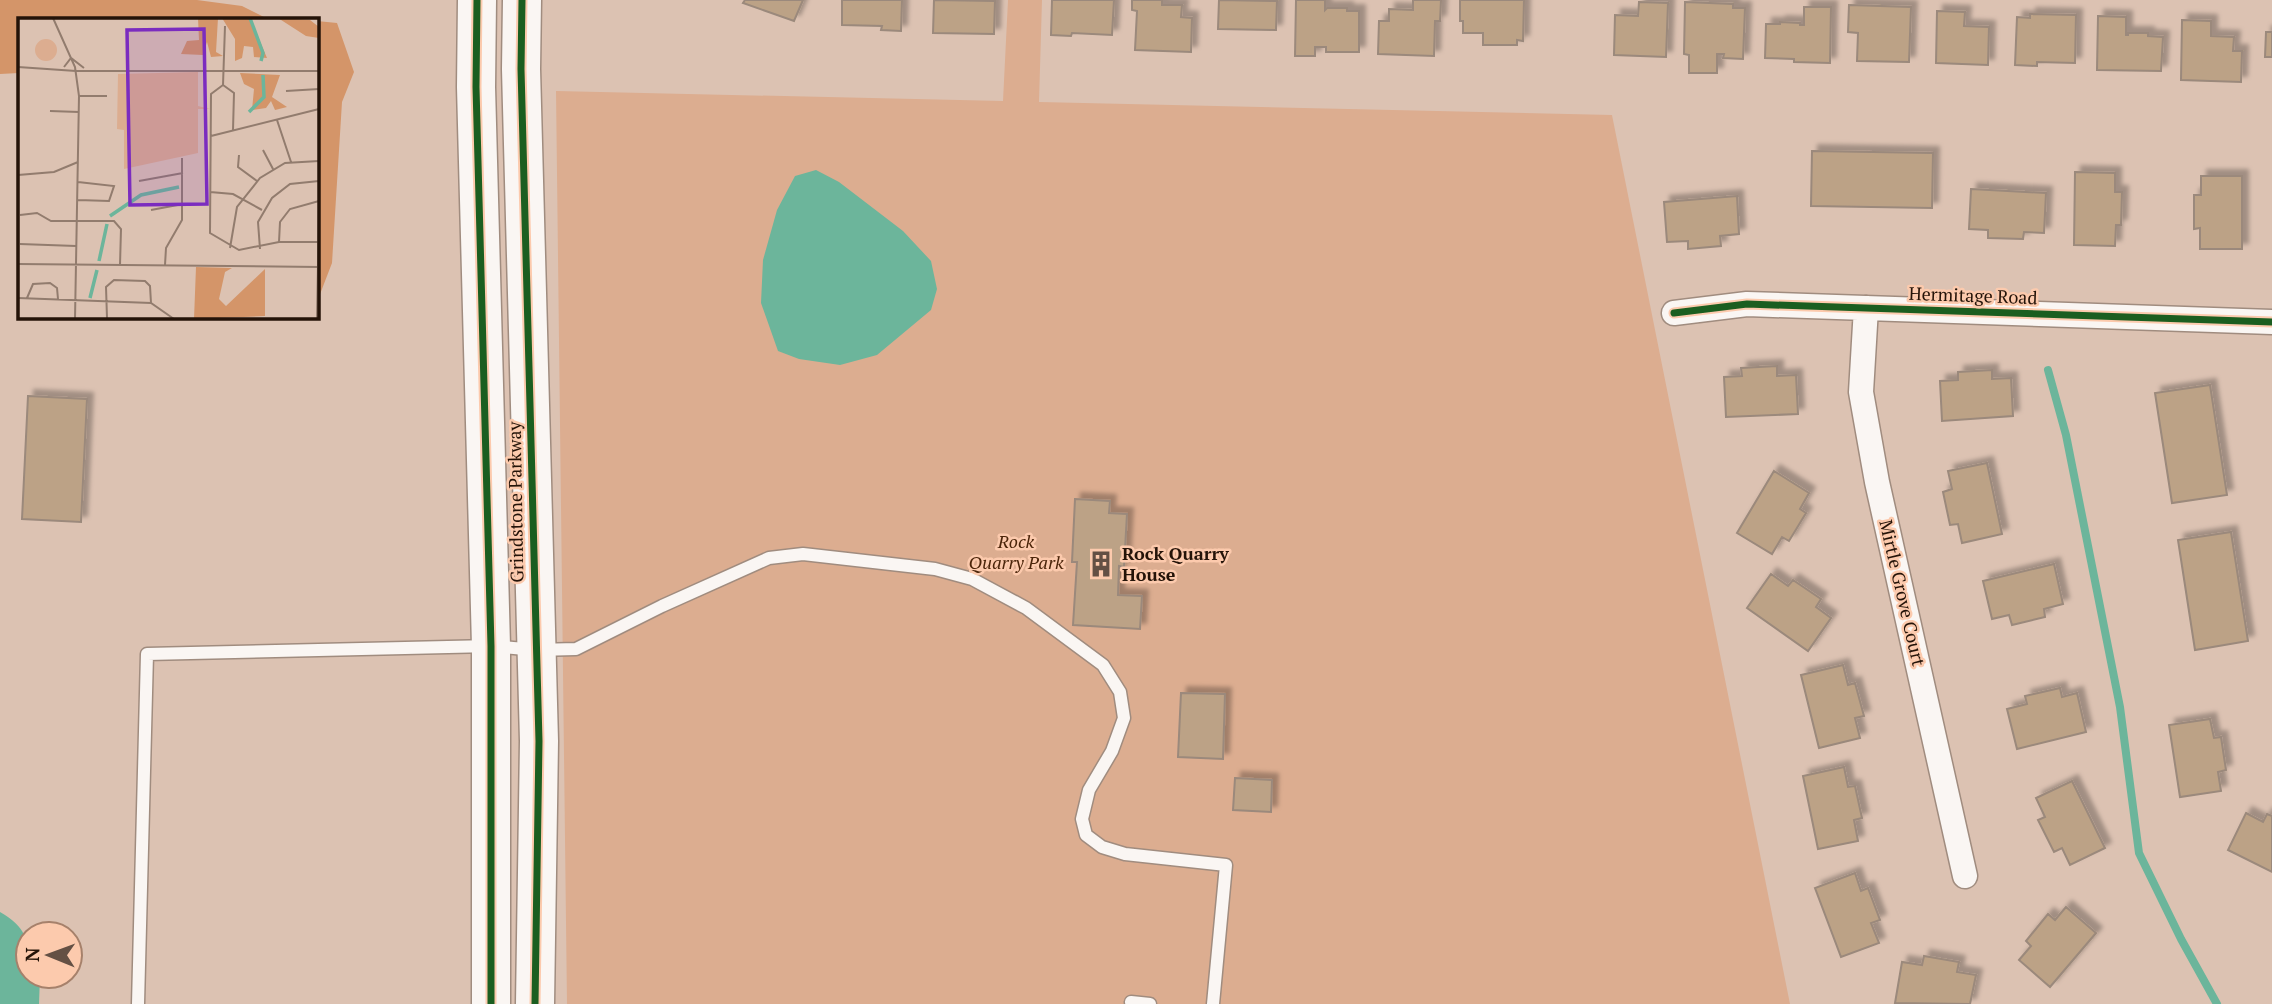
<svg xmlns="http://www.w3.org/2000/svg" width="2272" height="1004" font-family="'PT Serif',serif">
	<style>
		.green { fill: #dcad90 }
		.forest { fill: #d49569 }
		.water { fill: #6cb59b }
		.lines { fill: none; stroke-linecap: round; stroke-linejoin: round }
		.stream { stroke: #6cb59b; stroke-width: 8 }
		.building { fill: #bca286; stroke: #9b897b; stroke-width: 2; filter: url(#shadow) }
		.lane-casing { stroke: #a08c7f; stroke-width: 15 }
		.street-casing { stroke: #a08c7f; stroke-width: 27 }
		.primary-casing { stroke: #a08c7f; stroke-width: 41 }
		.lane { stroke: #faf6f3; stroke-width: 12 }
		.street { stroke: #faf6f3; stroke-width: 24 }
		.primary { stroke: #faf6f3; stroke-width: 38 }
		.cycleway-casing { stroke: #fccaad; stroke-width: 11 }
		.cycleway { stroke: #1b5e20; stroke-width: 7 }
		.labels { text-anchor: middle; stroke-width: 5; stroke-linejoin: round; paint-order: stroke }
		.street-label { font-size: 18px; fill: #241308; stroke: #fccaad }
		.park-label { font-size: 18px; font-style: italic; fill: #4b250a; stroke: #fccaad }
		.poi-label { font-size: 18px; font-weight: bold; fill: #241308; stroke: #fccaad; text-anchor: start }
		.inset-river { fill: none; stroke: #6cb59b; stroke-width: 3.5 }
		.inset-road { fill: none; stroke: #927c6e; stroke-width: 2 }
		.view { fill: #7b2cbf; fill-opacity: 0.15; stroke: #7b2cbf; stroke-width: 3.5 }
		.inset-edge { fill: none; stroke: #241308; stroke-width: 3.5 }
	</style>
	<defs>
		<filter id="shadow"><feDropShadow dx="6" dy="-6" stdDeviation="2" flood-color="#0004"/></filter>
	</defs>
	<rect width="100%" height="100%" fill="#dcc2b2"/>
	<path class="green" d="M1008 0H1042L1039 102 1612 115 1790 1004H567L556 91 1003 101Z"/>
	<path class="forest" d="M0 0H197L242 6 268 19H19V73L0 74Z
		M317 21 337 23 354 72 342 102 332 263 317 302Z"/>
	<path class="water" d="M816 170 839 182 903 231 931 261 937 289 931 310 877 355 840 365 799 359 778 351 761 303 763 260 777 210 795 176Z
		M0 912C31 930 28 944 28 976H40L39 1004H0Z"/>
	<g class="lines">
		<path class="stream" d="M2048 370 2066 435 2120 707 2139 853 2181 939 2217 1004"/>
	</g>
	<path class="building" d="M745 0H803L794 21 743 3Z
		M842 0H902L901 31 881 30 882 26 842 25Z
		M934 0 995 1 994 34 933 33Z
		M1052 0H1114L1112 35 1072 33 1071 36 1051 35Z
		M1132 0H1162V5H1182L1181 17 1192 18 1191 52 1135 50 1137 11 1132 10Z
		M1219 0 1277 1 1276 30 1218 29Z
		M1296 0H1325V10L1327 8H1347V11H1359V52H1326V47H1315V56H1295Z
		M1413 0H1441L1440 21H1435L1434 56 1378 54 1379 21H1389V9L1413 10Z
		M1460 0H1524L1523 41 1517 40V45H1483V33H1463V21H1460Z
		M1639 2 1668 3 1666 57 1614 55 1615 15 1638 16Z
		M1685 2 1733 4V8H1745L1743 59 1723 58 1724 54H1717V73H1689V55L1684 54Z
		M1849 5 1911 7 1909 62 1857 61 1858 33 1848 32Z
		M1804 7H1831L1830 63 1794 62V59L1765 58 1766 24H1780V22L1800 23V25H1804Z
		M1937 11 1965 12 1964 26 1989 27 1988 65 1936 63Z
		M2030 14 2076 15 2075 63 2037 62V66L2015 65 2017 17 2030 18Z
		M2098 16 2126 17V35H2128V33H2148V36L2163 37 2161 71 2097 70Z
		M2182 20 2211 21V36L2234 37 2233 51H2242L2241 82 2181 80Z
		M2266 32H2272V57H2265Z
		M1812 151 1933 153 1932 208 1811 206Z
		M2075 172 2115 173V192H2122L2121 225H2116L2115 246 2074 245Z
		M2201 176H2242V249H2200V228L2194 229V195H2201Z
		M1971 189 2046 193 2044 233 2024 232 2023 239 1988 238V230L1969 229Z
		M1737 196 1739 234 1720 236 1721 246 1688 249V241L1667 242 1664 202Z
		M1777 366V376L1796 375 1798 414 1726 417 1724 377 1742 376 1741 368Z
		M1992 370V379L2011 378 2013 416 1942 421 1940 381 1958 380V372Z
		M2210 385 2227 495 2172 503 2155 393Z
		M28 396 87 399 81 522 22 519Z
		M1987 463 2002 534 1962 543 1958 524 1950 525 1943 492 1952 489 1948 471Z
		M1774 471 1809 493 1800 509 1806 513 1789 541 1782 537 1772 554 1737 533Z
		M1075 499 1110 501 1109 513 1127 514 1124 567 1119 566 1118 595 1142 596 1140 629 1073 625 1077 562H1072Z
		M2231 532 2248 641 2195 650 2178 540Z
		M2054 564 2063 604 2044 609 2045 617 2012 625 2009 615 1992 619 1983 581Z
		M1771 574 1788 586 1793 580 1821 599 1816 607 1831 618 1808 651 1747 608Z
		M1843 665 1848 685 1855 683 1864 716 1855 718 1860 738 1819 748 1801 675Z
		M2060 688 2062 697 2077 693 2086 732 2017 749 2007 709 2027 704 2025 696Z
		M1181 693 1225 694 1223 759 1178 757Z
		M2210 719 2214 738 2221 737 2226 770 2218 772 2221 791 2180 797 2169 725Z
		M1844 767 1848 787 1855 786 1862 818 1854 820 1858 841 1818 849 1803 776Z
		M1235 778 1272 780 1271 812 1233 810Z
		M2072 781 2105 848 2070 865 2062 848 2054 852 2038 820 2045 817 2036 798Z
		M2246 813 2263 822 2267 814 2272 816V872L2228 850Z
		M1855 873 1861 891 1868 888 1880 920 1871 923 1879 943 1841 957 1815 888Z
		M2066 907 2096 933 2050 987 2019 960 2031 946 2026 941 2048 914 2055 920Z
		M1924 956 1959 962 1957 972 1976 975 1970 1004 1895 1003 1902 962 1922 965Z"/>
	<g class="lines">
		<g class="lane-casing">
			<path id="lane" d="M1131 1002 1150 1004
				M138 1004 147 654 491 646 536 650 576 649 662 606 769 558 803 554 935 569 972 579 1026 608 1103 665 1120 692 1124 718 1112 751 1089 790 1082 819 1086 835 1102 847 1125 854 1226 865 1213 1004"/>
		</g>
		<g class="street-casing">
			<path id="street" d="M1866 308 1861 392 1877 482 1965 876
				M1674 313 1747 304 2272 322"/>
		</g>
		<g class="primary-casing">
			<path id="primary" d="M477 0 476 87 491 646V1004
				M522 0 521 69 539 741 535 1004"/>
		</g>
		<use href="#lane" class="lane"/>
		<use href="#street" class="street"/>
		<use href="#primary" class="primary"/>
		<g class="cycleway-casing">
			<path id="cycleway" d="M477 0 476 87 491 646V1004
				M522 0 521 69 539 741 535 1004
				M1674 313 1747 304 2272 322"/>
		</g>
		<use href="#cycleway" class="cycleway"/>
	</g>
	<defs>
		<g id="building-bare" transform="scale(2.1)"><path d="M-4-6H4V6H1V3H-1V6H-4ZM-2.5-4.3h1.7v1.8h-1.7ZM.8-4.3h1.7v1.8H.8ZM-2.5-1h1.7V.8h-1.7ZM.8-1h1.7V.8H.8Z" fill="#645044" stroke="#fccaad" stroke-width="2.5" paint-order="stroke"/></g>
	</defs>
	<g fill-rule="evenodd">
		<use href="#building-bare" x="1101" y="564"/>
	</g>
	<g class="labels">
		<g class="street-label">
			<text transform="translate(1973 296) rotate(2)" y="6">Hermitage Road</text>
			<text transform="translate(516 502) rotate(-91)" y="6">Grindstone Parkway</text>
			<text transform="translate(1902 593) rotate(77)" y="6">Mirtle Grove Court</text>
		</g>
		<g class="park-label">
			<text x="1016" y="548">Rock<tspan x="1016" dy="21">Quarry Park</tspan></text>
		</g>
		<g class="poi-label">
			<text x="1122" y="560">Rock Quarry<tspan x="1122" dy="21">House</tspan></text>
		</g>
	</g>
	<g transform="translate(18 18)">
		<rect width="301" height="301" fill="#dcc2b2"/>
		<path d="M17 32a11 11 0 1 1 22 0a11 11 0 1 1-22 0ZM180 54V88L192 91H180V135L106 151V112L99 111 100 56Z" fill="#dcad90"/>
		<path d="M180 0H200L198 34 205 38 193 39 189 24 185 37 163 36 169 23 181 22ZM204 0H232L249 40 236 39 235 29 226 28 224 40 217 43V21ZM260 0 292 2 301 9V20L288 18ZM222 55 262 57 254 79 269 89 257 92 253 83 248 90 234 92 236 71 226 66ZM178 249 214 250 207 254 201 281 208 288 247 251V298L176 301Z" fill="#d49569"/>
		<path class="inset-river" d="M232 0 245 35 243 43M231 94 246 79 245 57M92 198 123 177 161 169M81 243 89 206M72 280 79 252"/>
		<path class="inset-road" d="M35 0 57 49 61 78 57 301M0 49 58 53H301M46 49 53 40 66 50M205 67 193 76 192 215 221 232 261 224H301M205 67 207 8M205 67 216 75 215 112M268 73 301 71M61 78H89M32 93 61 94M259 102 273 144M193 118 301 91M245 132 255 151M221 137 220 149 239 163M0 157 36 154 60 144M121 163 165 155M192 174 215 176 244 192M60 182 91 183 96 168 60 164M133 192 165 186M2 197 19 195 33 203H96L103 211 102 247M261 224 262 204 272 191 301 183M2 226 58 228M212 230 219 189 242 160 267 145 301 143M242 231 240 204 254 180 272 166 301 163M0 246 301 249M147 247 148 230 164 202V140M0 280 133 285 156 301M9 280 15 266 32 265 39 270 40 281M89 300 88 269 96 262 127 263 132 268 133 285M299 301 301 190"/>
		<path class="view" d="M186 11 189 186 112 187 109 12Z"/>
		<rect width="301" height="301" class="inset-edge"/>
	</g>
	<g transform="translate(49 955) rotate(271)"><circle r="33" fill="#fccaad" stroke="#a6816b" stroke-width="2"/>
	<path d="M0-5L12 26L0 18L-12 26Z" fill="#645044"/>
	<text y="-10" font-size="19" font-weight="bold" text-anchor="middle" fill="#241308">N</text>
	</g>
</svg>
